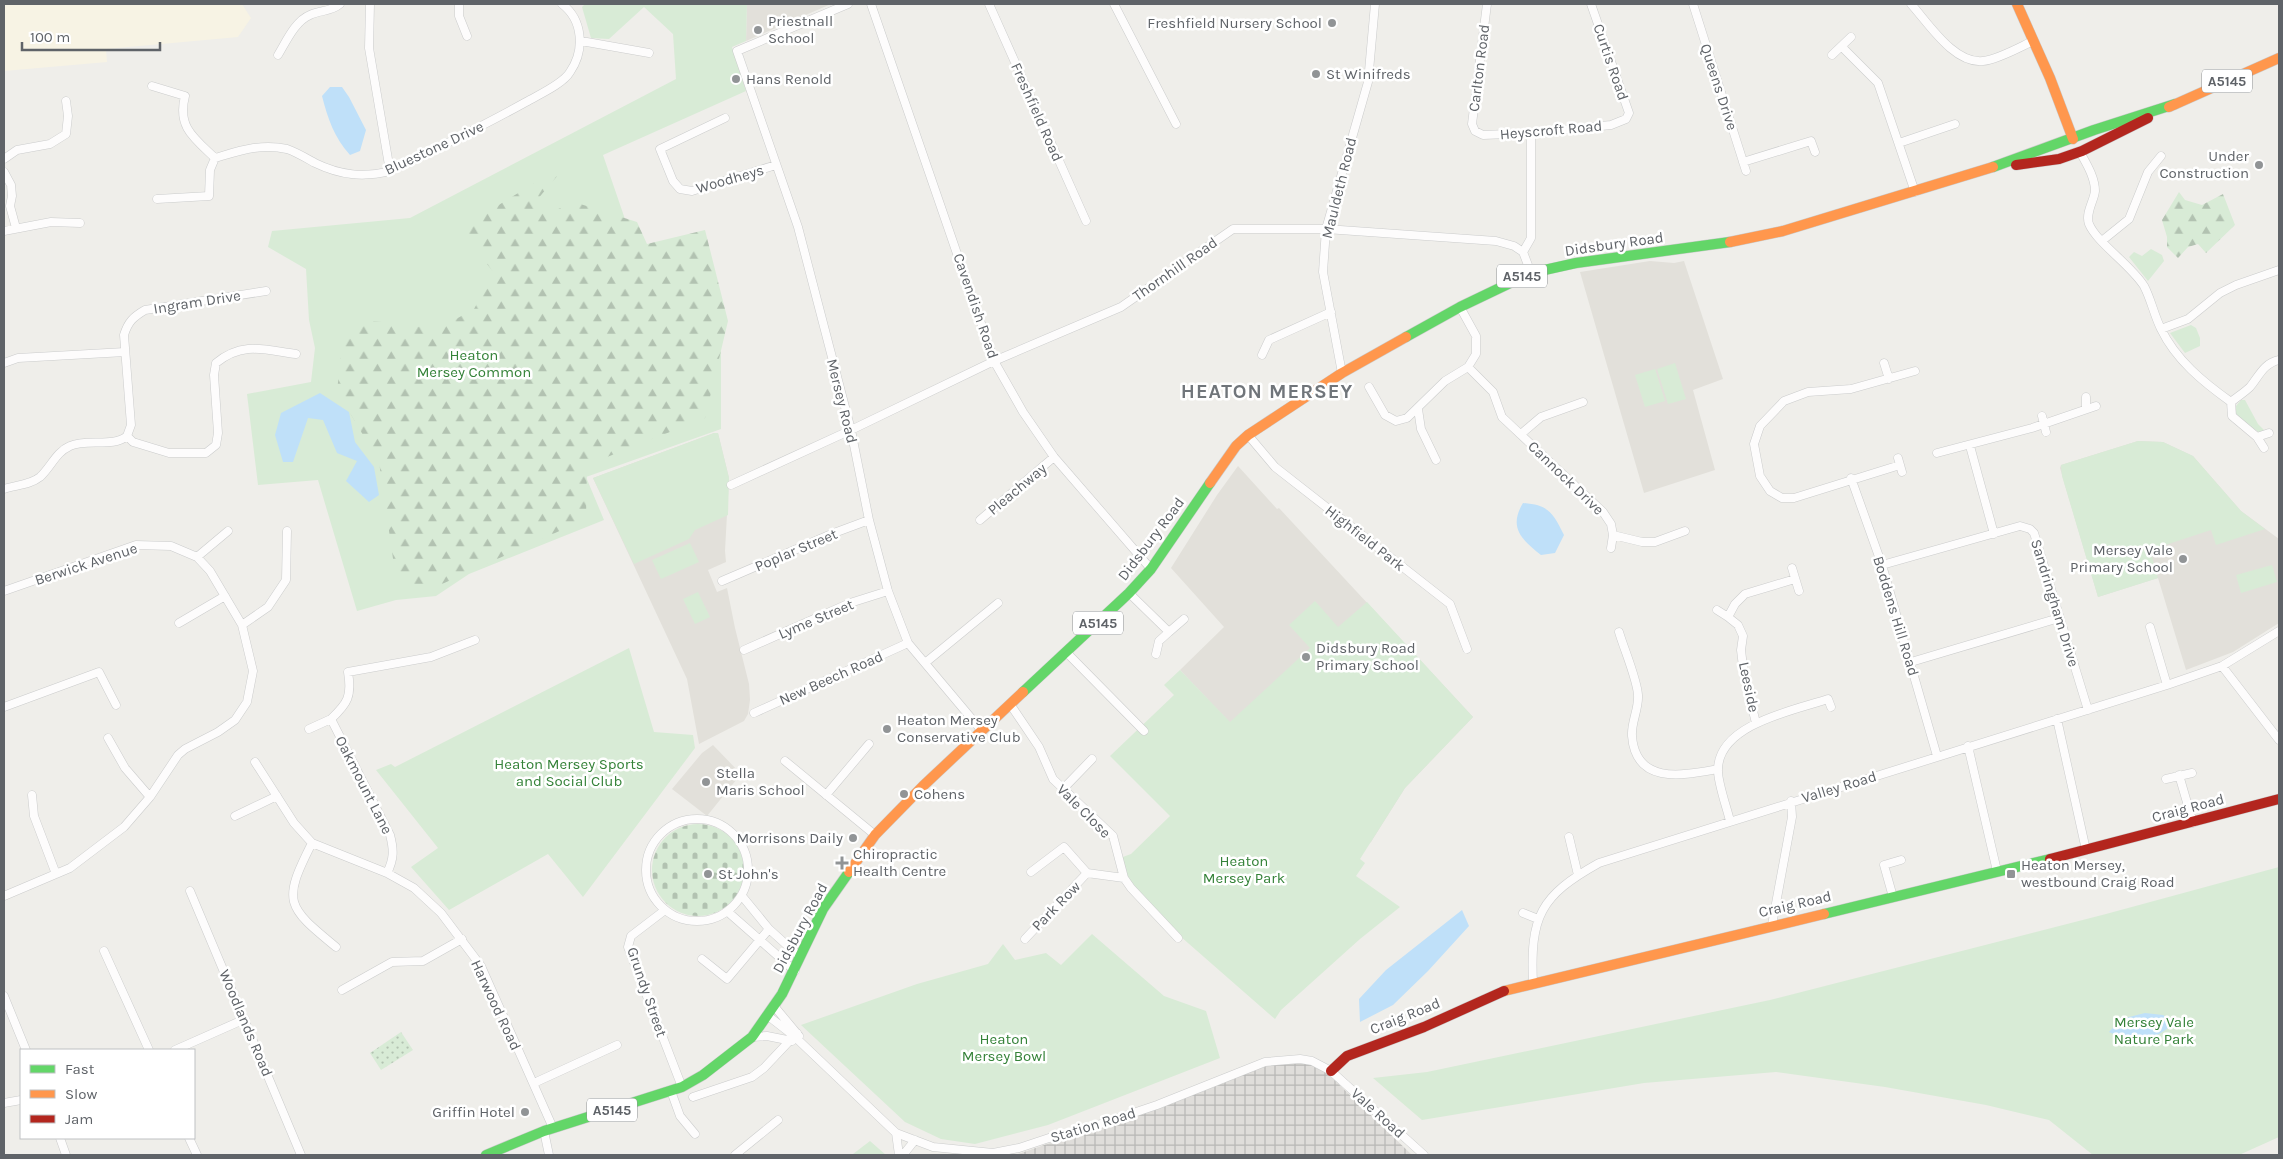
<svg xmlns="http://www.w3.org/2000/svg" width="2283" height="1159" font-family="Karla,sans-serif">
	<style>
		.commercial { fill: #f7f3e4 }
		.industrial { fill: url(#industrial-grid) }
		.education { fill: #e2e0da }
		.green { fill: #d8ebd6 }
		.forest { fill: url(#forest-firs) }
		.cemetery { fill: url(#cemetery-stones) }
		.garden { fill: url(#garden-dots) }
		.water { fill: #bfe0f9 }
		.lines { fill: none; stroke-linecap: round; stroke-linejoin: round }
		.street-casing { stroke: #cbcccc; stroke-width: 9 }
		.fast-casing { stroke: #cacacb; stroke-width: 11 }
		.slow-casing { stroke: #cacacb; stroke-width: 11 }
		.jam-casing { stroke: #cacacb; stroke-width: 11 }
		.street { stroke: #fdfcfc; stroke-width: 8 }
		.fast { stroke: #63d668; stroke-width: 10 }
		.slow { stroke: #ff974d; stroke-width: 10 }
		.jam { stroke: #b3261e; stroke-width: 10 }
		.poi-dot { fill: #919496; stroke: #fff; stroke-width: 2 }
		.labels { text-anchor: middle; stroke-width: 5; stroke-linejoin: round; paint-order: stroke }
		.shield { fill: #fff; stroke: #8f9295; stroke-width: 1 }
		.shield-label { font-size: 14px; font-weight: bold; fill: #5f6368 }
		.poi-label { font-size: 15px; fill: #5f6368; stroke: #fff; text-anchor: start }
		.street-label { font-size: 15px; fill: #5f6368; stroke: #fff }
		.park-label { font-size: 15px; fill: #348238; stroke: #fff }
		.district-label { font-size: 20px; font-weight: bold; letter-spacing: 1px; fill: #70757a; stroke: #fff }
	</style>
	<defs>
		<pattern id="industrial-grid" width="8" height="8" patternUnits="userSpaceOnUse" patternTransform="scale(1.25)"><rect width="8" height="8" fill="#dfddda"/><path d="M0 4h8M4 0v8" fill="none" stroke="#b8b7b5"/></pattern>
		<pattern id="forest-firs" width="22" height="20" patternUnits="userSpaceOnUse" patternTransform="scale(1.25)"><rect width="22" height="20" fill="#d8ebd6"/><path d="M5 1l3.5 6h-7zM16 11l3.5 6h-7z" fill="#b2c2b1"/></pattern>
		<pattern id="cemetery-stones" width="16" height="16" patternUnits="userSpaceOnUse" patternTransform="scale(1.25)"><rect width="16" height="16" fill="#d8ebd6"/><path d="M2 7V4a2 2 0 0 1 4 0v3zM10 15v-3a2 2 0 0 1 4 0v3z" fill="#b2c2b1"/></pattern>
		<pattern id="garden-dots" width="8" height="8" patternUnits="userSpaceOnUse" patternTransform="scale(1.25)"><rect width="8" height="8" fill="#d8ebd6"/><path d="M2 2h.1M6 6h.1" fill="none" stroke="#b2c2b1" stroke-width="1.8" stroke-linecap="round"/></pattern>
	</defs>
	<rect width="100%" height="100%" fill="#efeeea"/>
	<path class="commercial" d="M4 4H242L251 18 238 37 106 49 107 62 4 71Z"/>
	<path class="industrial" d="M1310 1062 1325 1071 1412 1155H1015L1189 1095 1258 1064Z"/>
	<path class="education" d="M747 4H831L746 41Z
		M1650 261 1674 263 1684 261 1723 379 1693 390 1715 470 1644 493 1580 272Z
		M714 433H718L729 478 725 551 726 562 708 570 717 592 727 588 735 628 749 684 750 700 748 714 744 721 699 744 687 679 593 478Z
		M2138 441 2163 442 2193 456 2241 511 2279 539V623L2233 652 2186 670 2158 578 2098 597 2060 468 2061 465Z
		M1238 466 1277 509 1279 508 1473 717 1405 788 1371 842 1354 854 1180 670 1224 627 1171 568 1217 495Z
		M713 745 741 774 707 816 672 789 702 753Z"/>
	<path class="green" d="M585 4H747L746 41 732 47 746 91 603 155 638 257 721 350V429L586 477 604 520 469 574 436 596 396 600 357 611 318 480 258 485 247 394 311 382 315 348 309 320 306 269 268 247 272 231 410 218 676 79 673 34 644 7 609 39 591 38 582 7Z
		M2151 249 2162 255 2164 261 2148 281 2129 257 2134 252 2142 256Z
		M2191 325 2196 328 2200 338V346L2185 353 2170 333Z
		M1675 363 1686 399 1668 404 1657 369Z
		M1655 369 1665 401 1645 407 1635 375Z
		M2241 400H2245L2258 424 2265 431 2260 433 2236 416V406Z
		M714 433H718L729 478 728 515 695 530 689 539 634 564 593 478Z
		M2138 441 2163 442 2193 456 2241 511 2265 529 2216 545 2211 530 2150 550 2158 578 2098 597 2062 476 2061 465Z
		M690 543 699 562 661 579 652 560Z
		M2272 565 2277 582 2241 593 2236 575Z
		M698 592 710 617 695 624 683 599Z
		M1315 601 1338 627 1367 602 1473 717 1405 788 1360 859 1365 863 1356 876 1400 907 1360 939 1281 1010 1275 1019 1180 936 1133 886 1126 876 1120 858 1131 854 1170 816 1110 756 1174 695 1164 685 1180 670 1230 722 1310 648 1289 625Z
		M629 648 654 732 693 735 695 748 583 897 548 854 449 910 411 867 438 848 376 770 391 764 395 767Z
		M2279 867V1137L2239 1155H2093L2049 1120 1986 1105 1885 1087 1776 1072 1644 1083 1422 1120 1373 1078 1427 1072 1770 1000 2106 914Z
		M1092 934 1164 996 1206 1011 1220 1058 1048 1125 975 1144 941 1139 905 1122 801 1025 917 984 988 964 1003 944 1015 960 1046 953 1061 965Z
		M870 1141 886 1155H848L853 1154Z"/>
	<path class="forest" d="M570 161 536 201 547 214 574 202 637 222 647 244 705 230 728 321 705 418 587 465 586 519 442 584 397 586 379 462 337 391 344 329 374 321 438 329 474 309 494 273 460 229Z
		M2179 192 2185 200 2202 205 2223 194 2235 225 2206 253 2198 244 2188 247 2178 258 2167 247V237L2162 220Z"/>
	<path class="cemetery" d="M652 870a46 46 0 1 1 92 0a46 46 0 1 1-92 0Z"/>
	<path class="garden" d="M401 1032 413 1050 381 1070 370 1053Z"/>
	<path class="water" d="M330 87H342L349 97 366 130 360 151 350 155C334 137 328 119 322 96Z
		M320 393 349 412 355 442 374 467 379 495 369 502 346 481 357 461 337 453 323 420 308 418 293 462H283L275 435 281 413Z
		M1523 503C1549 505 1553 513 1564 535L1555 553 1541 555C1522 540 1508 528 1523 503Z
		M1462 910 1469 926 1428 971 1393 1005 1360 1022 1359 999 1386 970Z
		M2145 1013 2163 1015 2175 1022C2154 1042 2135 1044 2109 1032L2121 1019Z"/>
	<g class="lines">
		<g class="street-casing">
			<path id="street" d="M370 4 369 48 390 171
				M459 4V16L467 36
				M848 4 737 51 798 227 851 430 869 520 888 591 908 643 982 731
				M871 4 994 361 1023 412 1054 457 1151 569
				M989 4 1086 221
				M1114 4 1176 124
				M1487 4 1472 124 1475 131 1483 135 1531 133 1611 125 1626 119 1629 113 1591 4
				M1693 4 1746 171
				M1911 4C1929 24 1954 64 1983 61 1997 60 2020 47 2033 41
				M581 41 649 53
				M1842 47 1878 83 1915 192
				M278 55C286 42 295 21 310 15 320 10 331 12 340 4
				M1832 55 1851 37
				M152 86 185 96C177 127 194 138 215 158
				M725 118 660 149 673 181 680 189 692 191 776 165
				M1531 133V238L1523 252 1531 273
				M1899 143 1955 124
				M2080 152C2086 163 2095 177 2095 191 2094 201 2085 213 2089 224 2097 243 2131 265 2144 286 2151 299 2154 315 2161 329 2176 360 2203 382 2231 402L2232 416 2257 437 2264 448
				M4 159 17 150 50 144 66 134 68 116 66 101
				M1743 162 1811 141 1815 152
				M4 172 11 185 12 196 10 206 16 228
				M157 199 209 196 210 170 215 158C239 151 261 143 287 149 296 152 306 158 315 163 340 175 363 178 390 171 436 149 481 127 526 102 538 95 563 84 570 72 585 50 583 20 562 4
				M4 231 51 222 80 223
				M2103 240 2129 219 2148 172 2161 156
				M2161 329 2188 319 2220 293 2236 285 2279 270
				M1262 355 1269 340 1331 312
				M4 363 18 358 125 352
				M1884 363 1889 379
				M1468 367 1493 392 1502 417 1603 512 1611 524 1613 535 1642 542H1655L1685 531
				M1342 373 1323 272 1326 229 1368 82 1375 4
				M1369 387 1385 415 1396 421 1407 418 1445 381 1468 367 1476 354V336L1460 307
				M2231 402C2237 397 2245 392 2250 387 2259 376 2264 363 2279 360
				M1418 409 1421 429 1436 460
				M2086 409V397
				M2042 416 2046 432
				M1521 434 1541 417 1583 402
				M1248 435 1275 467 1450 604 1467 649
				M127 436 131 425 124 335C128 322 133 317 145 310L266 291
				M2257 437 2269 433
				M1970 446 1994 534
				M1937 453 2032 428 2096 406
				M1898 458 1902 472
				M1900 465 1794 498H1782L1770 491 1760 476 1754 444 1760 426 1784 401 1808 392 1851 389 1915 371
				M1851 478 1882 565 1937 756
				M731 485 851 430 994 361 1121 307 1233 229H1326L1496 241 1514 246 1523 252
				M4 489C16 485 30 485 40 477 51 467 56 452 70 446 87 438 113 448 127 436L133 442 169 453H206L216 445 218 433 214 375 216 363C243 341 265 350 296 354
				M980 520 1054 457
				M1611 548 1613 535
				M197 557 228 531
				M1882 565 2020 526 2030 529 2034 533 2088 710
				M1792 568 1799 591
				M722 581 834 533 869 520
				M4 591 136 545 171 546 197 557 210 571 242 625 253 671 247 702 235 720 218 732 185 749 178 755 150 797 124 827 70 868 4 896
				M1129 593 1169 632 1184 619
				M1717 610 1728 617
				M179 623 225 596
				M242 625 268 607 286 580 287 531
				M2150 627 2167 685
				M1619 632C1624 649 1637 679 1638 695 1639 709 1631 722 1632 736 1636 786 1684 775 1718 769
				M744 650 850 603 888 591
				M1067 653 1144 731
				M1156 654 1159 641 1169 632
				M1911 662 2059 618
				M925 663 998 603
				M2222 666 2279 740
				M1010 704 1039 747 1053 779 1113 836 1124 878 1131 888 1178 938
				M4 707 99 672 116 705
				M754 713 908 643
				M331 719C348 703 352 696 348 672L431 657 475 640
				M2057 719 2086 850
				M1756 723 1744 675 1741 650 1743 636 1738 625 1728 617 1735 604 1745 594 1795 579
				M309 729 331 719 390 835C394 850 394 859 387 873
				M108 738 125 768 150 797
				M1968 746 1997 871
				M785 761 875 835
				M255 762 294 823 312 843 387 873 414 888 441 913 481 966 553 1128
				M2179 775 2193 823
				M2166 779 2192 773
				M1063 789 1092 759
				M32 795 34 816 56 874
				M826 795 869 744
				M235 816 277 796
				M646 870a51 51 0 1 1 102 0a51 51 0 1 1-102 0Z
				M1730 821C1727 808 1717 781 1718 769 1719 724 1795 710 1828 699L1831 707
				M1569 837 1578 875
				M312 843C282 902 286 906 336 947
				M1031 872 1064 847 1087 873 1124 878
				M190 891 301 1155
				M742 896 769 929 800 957
				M1893 897 1884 865 1901 860
				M665 910 631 936 628 947 682 1087
				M728 912 795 971
				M1523 913 1538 919
				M1772 925 1792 817 1791 801
				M1025 939 1087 873
				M104 951 149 1050
				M702 959 727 979 769 929
				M1533 984C1530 916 1540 896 1599 863L2167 685 2222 666 2279 631
				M342 990 392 962 423 961 462 939
				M4 996 26 1050
				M774 1006 799 1036
				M767 1015 794 1036 896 1133 933 1147 993 1153 1019 1148 1049 1138 1068 1135 1157 1105 1265 1062 1300 1059 1312 1061 1331 1071 1424 1155
				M752 1037 767 1036 792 1041
				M175 1050 245 1019
				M534 1083 617 1045
				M671 1091 680 1116 695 1134
				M693 1097 752 1077 764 1068 797 1033
				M4 1103 21 1100
				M544 1131 549 1155
				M896 1133 899 1155
				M60 1138 66 1155
				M189 1138 197 1155
				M735 1155 778 1120
				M903 1155 915 1140"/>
		</g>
		<g class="fast-casing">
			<path id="fast" d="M1993 167 2094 130 2175 104
				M1406 337 1460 307 1531 273 1576 263 1730 242
				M1023 692 1129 593 1151 569 1210 483
				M1824 914 2050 859
				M486 1155 544 1131 682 1087 703 1075 752 1037 782 994 823 909 849 872"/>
		</g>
		<g class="slow-casing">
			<path id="slow" d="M2017 4 2050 78 2073 139
				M2169 107 2279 58
				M1730 242 1783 231 1993 167
				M1210 483 1236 446 1248 435 1342 373 1406 337
				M849 872 875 835 923 786 1023 692
				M1504 991 1824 914"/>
		</g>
		<g class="jam-casing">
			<path id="jam" d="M2016 165 2059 159 2082 151 2148 118
				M2050 859 2279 799
				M1331 1071 1347 1056 1424 1027 1504 991"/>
		</g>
		<use href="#street" class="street"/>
		<use href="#fast" class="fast"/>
		<use href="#slow" class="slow"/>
		<use href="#jam" class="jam"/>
	</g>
	<g class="poi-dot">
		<circle cx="1332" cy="23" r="5"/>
		<circle cx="758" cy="30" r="5"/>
		<circle cx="1316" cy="74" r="5"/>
		<circle cx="736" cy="79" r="5"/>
		<circle cx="2259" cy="165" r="5"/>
		<circle cx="2183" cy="559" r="5"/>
		<circle cx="1306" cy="657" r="5"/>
		<circle cx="887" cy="729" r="5"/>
		<circle cx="706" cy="782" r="5"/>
		<circle cx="904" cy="794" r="5"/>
		<circle cx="853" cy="838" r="5"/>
		<path d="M839.5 855.5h5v5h5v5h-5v5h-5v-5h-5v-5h5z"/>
		<circle cx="708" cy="874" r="5"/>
		<rect x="2006" y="869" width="10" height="10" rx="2.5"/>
		<circle cx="525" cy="1112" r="5"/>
	</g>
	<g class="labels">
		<g class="shield">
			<rect x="2202" y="69.5" width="50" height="23" rx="4"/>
			<rect x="1497" y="264.5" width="50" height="23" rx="4"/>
			<rect x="1073" y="611.5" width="50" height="23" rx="4"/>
			<rect x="587" y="1098.5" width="50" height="23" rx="4"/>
		</g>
		<g class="shield-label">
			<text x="2227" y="86">A5145</text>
			<text x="1522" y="281">A5145</text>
			<text x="1098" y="628">A5145</text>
			<text x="612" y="1115">A5145</text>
		</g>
		<g class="poi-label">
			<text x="768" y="26">Priestnall<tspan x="768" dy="17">School</tspan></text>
			<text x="1322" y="28" text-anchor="end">Freshfield Nursery School</text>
			<text x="1326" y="79">St Winifreds</text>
			<text x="746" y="84">Hans Renold</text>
			<text x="2249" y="161" text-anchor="end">Under<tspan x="2249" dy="17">Construction</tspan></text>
			<text x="2173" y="555" text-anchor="end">Mersey Vale<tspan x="2173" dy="17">Primary School</tspan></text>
			<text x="1316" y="653">Didsbury Road<tspan x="1316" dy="17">Primary School</tspan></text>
			<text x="897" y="725">Heaton Mersey<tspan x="897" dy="17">Conservative Club</tspan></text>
			<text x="716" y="778">Stella<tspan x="716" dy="17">Maris School</tspan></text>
			<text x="914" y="799">Cohens</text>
			<text x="843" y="843" text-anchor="end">Morrisons Daily</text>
			<text x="853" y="859">Chiropractic<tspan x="853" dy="17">Health Centre</tspan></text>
			<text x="2021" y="870">Heaton Mersey,<tspan x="2021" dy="17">westbound Craig Road</tspan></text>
			<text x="718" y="879">St John's</text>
			<text x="515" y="1117" text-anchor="end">Griffin Hotel</text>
		</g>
		<g class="street-label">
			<text transform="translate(1611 62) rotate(71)" y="5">Curtis Road</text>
			<text transform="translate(1479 68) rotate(-83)" y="5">Carlton Road</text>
			<text transform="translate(1719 87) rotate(72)" y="5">Queens Drive</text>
			<text transform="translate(1037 112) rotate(66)" y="5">Freshfield Road</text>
			<text transform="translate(1551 130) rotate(-5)" y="5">Heyscroft Road</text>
			<text transform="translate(434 148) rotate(-25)" y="5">Bluestone Drive</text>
			<text transform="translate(730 179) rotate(-16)" y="5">Woodheys</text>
			<text transform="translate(1339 188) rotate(-76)" y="5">Mauldeth Road</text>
			<text transform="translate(1614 244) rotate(-8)" y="5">Didsbury Road</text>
			<text transform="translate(1175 269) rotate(-35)" y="5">Thornhill Road</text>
			<text transform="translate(197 302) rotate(-9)" y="5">Ingram Drive</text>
			<text transform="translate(976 306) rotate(71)" y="5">Cavendish Road</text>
			<text transform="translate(842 401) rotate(76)" y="5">Mersey Road</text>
			<text transform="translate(1566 478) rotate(44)" y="5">Cannock Drive</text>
			<text transform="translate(1017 489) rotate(-40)" y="5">Pleachway</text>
			<text transform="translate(1365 538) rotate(38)" y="5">Highfield Park</text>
			<text transform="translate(1151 539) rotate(-53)" y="5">Didsbury Road</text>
			<text transform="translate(796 550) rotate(-23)" y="5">Poplar Street</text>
			<text transform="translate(86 564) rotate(-18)" y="5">Berwick Avenue</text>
			<text transform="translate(2055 603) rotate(73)" y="5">Sandringham Drive</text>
			<text transform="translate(1896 616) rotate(73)" y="5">Boddens Hill Road</text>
			<text transform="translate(816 619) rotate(-23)" y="5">Lyme Street</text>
			<text transform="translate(831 678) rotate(-24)" y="5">New Beech Road</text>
			<text transform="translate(1749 687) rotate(78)" y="5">Leeside</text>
			<text transform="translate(364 785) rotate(63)" y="5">Oakmount Lane</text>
			<text transform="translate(1839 787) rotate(-17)" y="5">Valley Road</text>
			<text transform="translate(2188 808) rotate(-15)" y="5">Craig Road</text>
			<text transform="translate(1084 811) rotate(45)" y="5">Vale Close</text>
			<text transform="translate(1795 904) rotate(-13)" y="5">Craig Road</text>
			<text transform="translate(1056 906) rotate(-46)" y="5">Park Row</text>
			<text transform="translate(800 928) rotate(-62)" y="5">Didsbury Road</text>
			<text transform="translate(647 992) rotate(71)" y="5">Grundy Street</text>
			<text transform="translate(496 1005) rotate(65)" y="5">Harwood Road</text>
			<text transform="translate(1405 1016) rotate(-22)" y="5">Craig Road</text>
			<text transform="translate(246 1023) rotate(67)" y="5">Woodlands Road</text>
			<text transform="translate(1378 1113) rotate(42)" y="5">Vale Road</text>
			<text transform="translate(1093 1125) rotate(-17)" y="5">Station Road</text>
		</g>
		<g class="park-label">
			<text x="474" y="360">Heaton<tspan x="474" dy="17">Mersey Common</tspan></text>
			<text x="569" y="769">Heaton Mersey Sports<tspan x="569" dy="17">and Social Club</tspan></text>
			<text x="1244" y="866">Heaton<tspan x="1244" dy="17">Mersey Park</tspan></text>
			<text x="2154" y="1027">Mersey Vale<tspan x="2154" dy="17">Nature Park</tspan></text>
			<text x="1004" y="1044">Heaton<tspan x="1004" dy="17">Mersey Bowl</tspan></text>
		</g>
		<g class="district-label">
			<text x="1267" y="398">HEATON MERSEY</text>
		</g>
	</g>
	<rect width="2283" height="1159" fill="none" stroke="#5f6368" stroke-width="10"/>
	<rect x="20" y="1049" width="175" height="90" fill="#ffffff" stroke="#bfc1c3"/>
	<rect x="30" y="1065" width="25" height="8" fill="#63d668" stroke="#bfc1c3"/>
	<text x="65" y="1074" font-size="15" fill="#5f6368">Fast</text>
	<rect x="30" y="1090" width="25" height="8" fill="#ff974d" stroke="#bfc1c3"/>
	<text x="65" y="1099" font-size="15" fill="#5f6368">Slow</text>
	<rect x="30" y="1115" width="25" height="8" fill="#b3261e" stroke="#bfc1c3"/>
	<text x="65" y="1124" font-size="15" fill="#5f6368">Jam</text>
	<path d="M22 42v8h138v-8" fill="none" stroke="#5f6368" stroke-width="2.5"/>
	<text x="30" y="42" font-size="15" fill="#5f6368" stroke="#ffffff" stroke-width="4" paint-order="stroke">100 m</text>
</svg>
